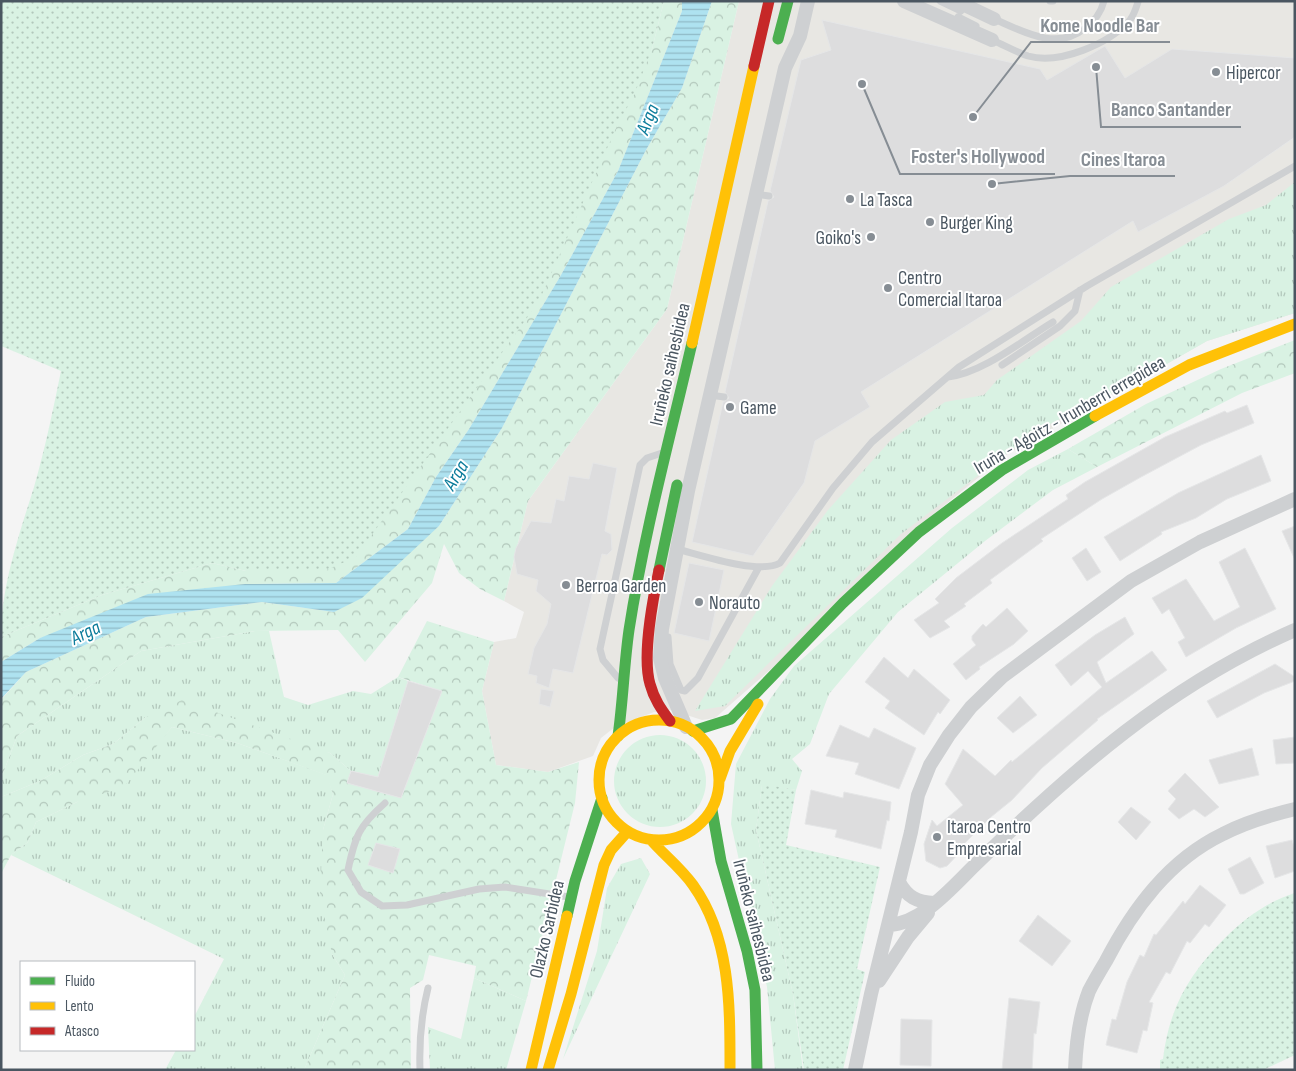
<svg xmlns="http://www.w3.org/2000/svg" width="1296" height="1071" font-family="'Sofia Sans Condensed',sans-serif">
	<style>
		.commercial { fill: #e8e7e3 }
		.grass { fill: url(#grass-tufts) }
		.forest { fill: url(#forest-crowns) }
		.park { fill: url(#park-dots) }
		.water { fill: url(#water-rules) }
		.building { fill: #ddddde; stroke: #e5e6e7 }
		.lines { fill: none; stroke-linecap: round; stroke-linejoin: round }
		.lane { stroke: #ced0d2; stroke-width: 7 }
		.street { stroke: #ced0d2; stroke-width: 14 }
		.fast { stroke: #4caf50; stroke-width: 11 }
		.slow { stroke: #ffc107; stroke-width: 11 }
		.jam { stroke: #c62828; stroke-width: 11 }
		.poi-dot { fill: #868d94; stroke: #fff; stroke-width: 2 }
		.labels { text-anchor: middle; stroke-width: 4; stroke-linejoin: round; paint-order: stroke }
		.poi-label { font-size: 19px; fill: #4a5661; stroke: #fff; text-anchor: start }
		.street-label { font-size: 19px; fill: #4a5661; stroke: #fff }
		.water-label { font-size: 20px; font-style: italic; fill: #0c7c9b; stroke: #fff }
		.leader { fill: none; stroke: #868d94; stroke-width: 2 }
		.callout-dot { fill: #868d94; stroke: #fff; stroke-width: 2 }
		.callout-label { font-size: 20px; text-anchor: middle; font-weight: bold; fill: #868d94; stroke: #fff; stroke-width: 4; stroke-linejoin: round; paint-order: stroke }
	</style>
	<defs>
		<pattern id="grass-tufts" width="24" height="20" patternUnits="userSpaceOnUse" patternTransform="scale(1.25)"><rect width="24" height="20" fill="#d9f2e3"/><path d="M3 7l-1-3M5 7V3M7 7l1-3M15 17l-1-3M17 17v-4M19 17l1-3" fill="none" stroke="#b2c7bb"/></pattern>
		<pattern id="forest-crowns" width="20" height="18" patternUnits="userSpaceOnUse" patternTransform="scale(1.25)"><rect width="20" height="18" fill="#d9f2e3"/><path d="M2 6a3 3 0 1 1 6 0M12 15a3 3 0 1 1 6 0" fill="none" stroke="#b2c7bb"/></pattern>
		<pattern id="park-dots" width="8" height="8" patternUnits="userSpaceOnUse" patternTransform="scale(1.25)"><rect width="8" height="8" fill="#d9f2e3"/><path d="M2 2h.1M6 6h.1" fill="none" stroke="#b2c7bb" stroke-width="1.8" stroke-linecap="round"/></pattern>
		<pattern id="water-rules" width="6" height="5" patternUnits="userSpaceOnUse" patternTransform="scale(1.25)"><rect width="6" height="5" fill="#aee2f0"/><path d="M0 2.5h6" fill="none" stroke="#90bac6"/></pattern>
	</defs>
	<rect width="100%" height="100%" fill="#f4f4f4"/>
	<path class="commercial" d="M739 1H1295V313L1207 341 1006 455 907 536 779 662 715 718 702 720 671 710 654 712 615 727 601 738 593 756 548 772 496 765 482 691 494 642 516 638 524 612 504 601 528 501 667 309Z"/>
	<path class="grass" d="M1295 182V313L1207 341 1137 381 1038 430 901 534 725 706 695 711 772 586 828 510 891 440 945 402 984 395 997 380 1081 321 1111 287 1229 219 1266 205Z
		M1068 449 1097 467 1053 490 985 541 898 612 829 694 810 744 792 759 802 771 796 790 762 785 756 830 793 994 803 1070H775L767 987 731 824 736 764 770 699 794 666 952 528 1028 470Z
		M255 631H269L284 697 308 705 353 691 371 694 398 677 408 681 378 777 351 771 330 753 146 717 113 744 83 755 40 781 1 797V779L17 736 141 651Z
		M172 727 237 743 327 775 333 794 323 830 332 954 345 975 304 1070H165L176 1050H194V1017L224 959 11 855 28 842 36 822 77 802 149 753Z
		M614 781a46 46 0 1 1 92 0a46 46 0 1 1-92 0Z
		M641 858 650 874 563 1059 597 951 607 888 621 864Z
		M474 978 526 1001 506 1070H430L428 1027 461 1039Z"/>
	<path class="forest" d="M664 1H682V11L618 171 561 275 469 429 436 477 408 529 336 583 245 584 40 638 1 662V637L102 595 212 563 246 571 636 82 652 49Z
		M712 1H739L667 309 528 501 504 601 480 589 459 573 444 544 432 583 365 662 338 630 255 631 141 651 17 736 1 779V700L26 672 146 617 262 602 334 612 439 526 502 428 646 150 682 88Z
		M1295 340V373L1242 393 1097 467 1068 449 1146 404 1221 369Z
		M427 621 494 642 482 691 496 765 548 772 579 762 575 803 526 1001 474 978 476 966 429 955 423 980 410 988 411 1070H304L345 975 332 954 320 895 323 830 333 794 326 775 237 743 172 727 124 787 77 802 36 822 28 842 11 855 1 874V797L40 781 83 755 113 744 146 717 182 700 330 753 351 771 348 783 401 798 442 691 398 677Z"/>
	<path class="park" d="M1 1H664L652 49 634 95 617 126 539 301 356 557 324 571H246L212 563 102 595 1 637C1 586 19 535 34 487 45 449 53 410 61 371L1 346Z
		M762 784 796 790 786 845 880 867 857 969 865 972 843 1070H804L793 994 756 830Z
		M1295 893V1055L1263 1070H1160V1060L1163 1059C1169 1008 1189 974 1225 938 1245 918 1267 902 1295 893Z"/>
	<path class="water" d="M682 1H712L682 88 646 150 502 428 439 526 362 598 334 612 262 602 146 617 26 672 1 699V662L40 638 148 594 245 584 336 583 408 529 436 477 469 429 561 275 618 171 682 11Z"/>
	<path class="building" d="M822 20 1040 69 1047 80 1105 46 1125 78 1172 49 1295 58V137L1224 186 1138 232 1133 221 861 392 870 407 815 441 804 483 753 556 692 542 723 402 729 398 725 392 768 201 774 197 770 191 801 60 831 50Z
		M1247 405 1254 423 1201 445 1141 477 1102 499 1041 539 1043 541 990 580 992 583 964 604 966 606 944 621 950 627 930 638 914 620 939 603 935 599 956 578 1002 543 1068 499 1066 495 1085 482 1165 437 1225 411 1227 413Z
		M1261 455 1271 481 1227 499 1196 518 1161 532 1162 534 1120 561 1104 537 1178 493Z
		M593 463 617 468 605 531 611 534 612 550 607 555 602 554 573 673 553 669 549 688 536 683 537 676 528 674 534 648 547 624 551 604 536 591 538 580 517 574 514 557 516 548 531 521 551 523 556 499 564 501 569 476 589 479Z
		M1295 526V560L1282 531Z
		M1086 548 1101 572 1087 581 1072 558Z
		M1245 548 1276 609 1236 628 1186 657 1178 642 1185 638 1169 609 1162 614 1152 598 1186 579 1214 621 1240 607 1219 562Z
		M689 563 724 570 709 641 674 633Z
		M1007 608 1028 631 1014 644 979 667 980 669 966 680 953 664 976 645 972 640V636L983 624 986 627Z
		M1125 617 1134 634 1097 662 1106 683 1152 651 1167 670 1097 719 1098 720 1042 768 1012 800 991 817 959 849 961 851 947 866 940 868 926 861 924 844 932 820 937 826 963 805 945 784 963 749 995 776 1011 760 1012 762 1102 687 1088 671 1071 686 1055 665 1095 635Z
		M884 657 908 678 914 669 950 700 940 714 938 712 924 735 885 708 890 701 865 682Z
		M1275 664 1295 677V681L1264 693 1217 718 1207 701Z
		M408 681 442 691 401 798 347 783 351 771 378 777Z
		M541 689 554 691 550 707 539 704Z
		M1020 696 1037 715 1013 733 997 718Z
		M840 725 869 738 874 728 916 748 899 789 855 774 859 763 826 756Z
		M1295 737V763L1276 764 1273 740Z
		M1252 748 1259 775 1219 784 1209 760Z
		M1185 773 1219 807 1205 817 1194 809 1179 819 1168 809 1176 799 1168 791Z
		M811 790 843 798 844 792 891 802 889 821 887 820 881 849 835 837 837 830 805 824Z
		M1131 807 1151 822 1136 840 1118 822Z
		M1292 840 1295 850V871L1275 878 1266 846Z
		M376 843 400 849 393 873 368 865Z
		M1250 857 1264 883 1244 894H1240L1228 869Z
		M1200 885 1226 905 1209 927 1205 924 1190 943 1187 941 1170 974 1166 972 1149 1002 1153 1003 1147 1031 1143 1030 1137 1053 1106 1045 1112 1019 1116 1020 1127 982 1140 955 1144 957 1154 934 1156 935 1183 901 1185 904Z
		M1038 915 1071 941 1052 966 1019 941Z
		M1009 998 1040 1002 1036 1034 1034 1033 1032 1070H1002Z
		M901 1019 932 1020 931 1066 900 1065Z"/>
	<g class="lines">
		<path class="lane" d="M940 1 961 11
			M1050 1H1053
			M958 17 976 26
			M994 19C1022 31 1056 51 1084 29 1094 22 1101 13 1104 1
			M992 40C1004 45 1016 52 1028 56 1059 65 1109 44 1130 20 1134 15 1136 8 1138 2
			M756 194 769 196
			M1002 365 1060 326 1075 311 1080 290
			M948 377C983 373 1023 340 1053 322
			M710 395 724 397
			M677 549C701 555 759 575 780 563L833 488 872 442 959 367 1087 286 1295 166
			M668 637 670 664 681 690 685 691 698 678 759 567
			M618 678 603 660 600 649 640 465 647 458 662 453
			M385 803C359 826 355 836 348 870L361 892 382 906 407 905 479 889 505 887 569 897
			M420 1070C419 1041 421 1016 428 988"/>
		<path class="street" d="M904 1 992 40
			M956 1 994 19
			M686 727 665 678 660 658 662 629 688 491 785 68 800 36 808 1
			M899 882C907 897 917 902 934 903
			M889 925C923 923 953 886 977 863 1074 769 1169 685 1295 630
			M879 981 908 937 928 913
			M855 1070 871 994 911 832 918 795 930 765 949 735 971 707 1002 677 1131 581 1200 542 1295 499
			M1075 1070C1076 1045 1080 1014 1089 991 1094 981 1100 971 1106 961 1133 909 1169 860 1223 834 1246 822 1270 815 1295 809"/>
		<path class="fast" d="M778 39 788 1
			M659 570 677 485
			M693 731 731 719 843 603 919 532 1002 470 1095 416
			M618 736C623 701 624 665 629 630 644 533 670 438 692 343
			M712 810 721 861 747 951 755 990 757 1070
			M567 916 575 881 602 798"/>
		<path class="slow" d="M692 343 754 66
			M1095 416 1189 365 1295 324
			M599 780a60 60 0 1 1 120 0a60 60 0 1 1-120 0Z
			M720 779 730 751 758 704
			M651 840C664 855 681 868 693 885 731 938 730 1007 730 1070
			M531 1070 567 916
			M548 1070 571 994 604 865 611 850 627 832"/>
		<path class="jam" d="M754 66 769 1
			M659 570C653 598 642 657 650 684 654 699 661 709 670 721"/>
	</g>
	<g class="poi-dot">
		<circle cx="1216" cy="72" r="5"/>
		<circle cx="850" cy="199" r="5"/>
		<circle cx="930" cy="222" r="5"/>
		<circle cx="871" cy="237" r="5"/>
		<circle cx="888" cy="288" r="5"/>
		<circle cx="730" cy="407" r="5"/>
		<circle cx="566" cy="585" r="5"/>
		<circle cx="699" cy="602" r="5"/>
		<circle cx="937" cy="837" r="5"/>
	</g>
	<g class="labels">
		<g class="poi-label">
			<text x="1226" y="79">Hipercor</text>
			<text x="860" y="206">La Tasca</text>
			<text x="940" y="229">Burger King</text>
			<text x="861" y="244" text-anchor="end">Goiko's</text>
			<text x="898" y="284">Centro<tspan x="898" dy="22">Comercial Itaroa</tspan></text>
			<text x="740" y="414">Game</text>
			<text x="576" y="592">Berroa Garden</text>
			<text x="709" y="609">Norauto</text>
			<text x="947" y="833">Itaroa Centro<tspan x="947" dy="22">Empresarial</tspan></text>
		</g>
		<g class="street-label">
			<text transform="translate(669 364) rotate(-77)" y="7">Iruñeko saihesbidea</text>
			<text transform="translate(1069 414) rotate(-30)" y="7">Iruña - Agoitz - Irunberri errepidea</text>
			<text transform="translate(755 920) rotate(76)" y="7">Iruñeko saihesbidea</text>
			<text transform="translate(546 929) rotate(-77)" y="7">Olazko Sarbidea</text>
		</g>
		<g class="water-label">
			<text transform="translate(647 119) rotate(-68)" y="7">Arga</text>
			<text transform="translate(455 475) rotate(-59)" y="7">Arga</text>
			<text transform="translate(85 632) rotate(-26)" y="7">Arga</text>
		</g>
	</g>
	<path class="leader" d="M973 117L1031 42H1170M1096 67L1101 127H1241M862 84L900 174H1055M992 184L1070 176H1175"/>
	<g class="callout-dot">
		<circle cx="973" cy="117" r="5"/>
		<circle cx="1096" cy="67" r="5"/>
		<circle cx="862" cy="84" r="5"/>
		<circle cx="992" cy="184" r="5"/>
	</g>
	<g class="callout-label">
		<text x="1100" y="32">Kome Noodle Bar</text>
		<text x="1171" y="116">Banco Santander</text>
		<text x="978" y="163">Foster's Hollywood</text>
		<text x="1123" y="166">Cines Itaroa</text>
	</g>
	<rect width="1296" height="1071" fill="none" stroke="#4a5661" stroke-width="5"/>
	<rect x="20" y="961" width="175" height="90" fill="#ffffff" stroke="#b7bbc0"/>
	<rect x="30" y="977" width="25" height="8" fill="#4caf50" stroke="#b7bbc0"/>
	<text x="65" y="986" font-size="15" fill="#4a5661">Fluido</text>
	<rect x="30" y="1002" width="25" height="8" fill="#ffc107" stroke="#b7bbc0"/>
	<text x="65" y="1011" font-size="15" fill="#4a5661">Lento</text>
	<rect x="30" y="1027" width="25" height="8" fill="#c62828" stroke="#b7bbc0"/>
	<text x="65" y="1036" font-size="15" fill="#4a5661">Atasco</text>
</svg>
